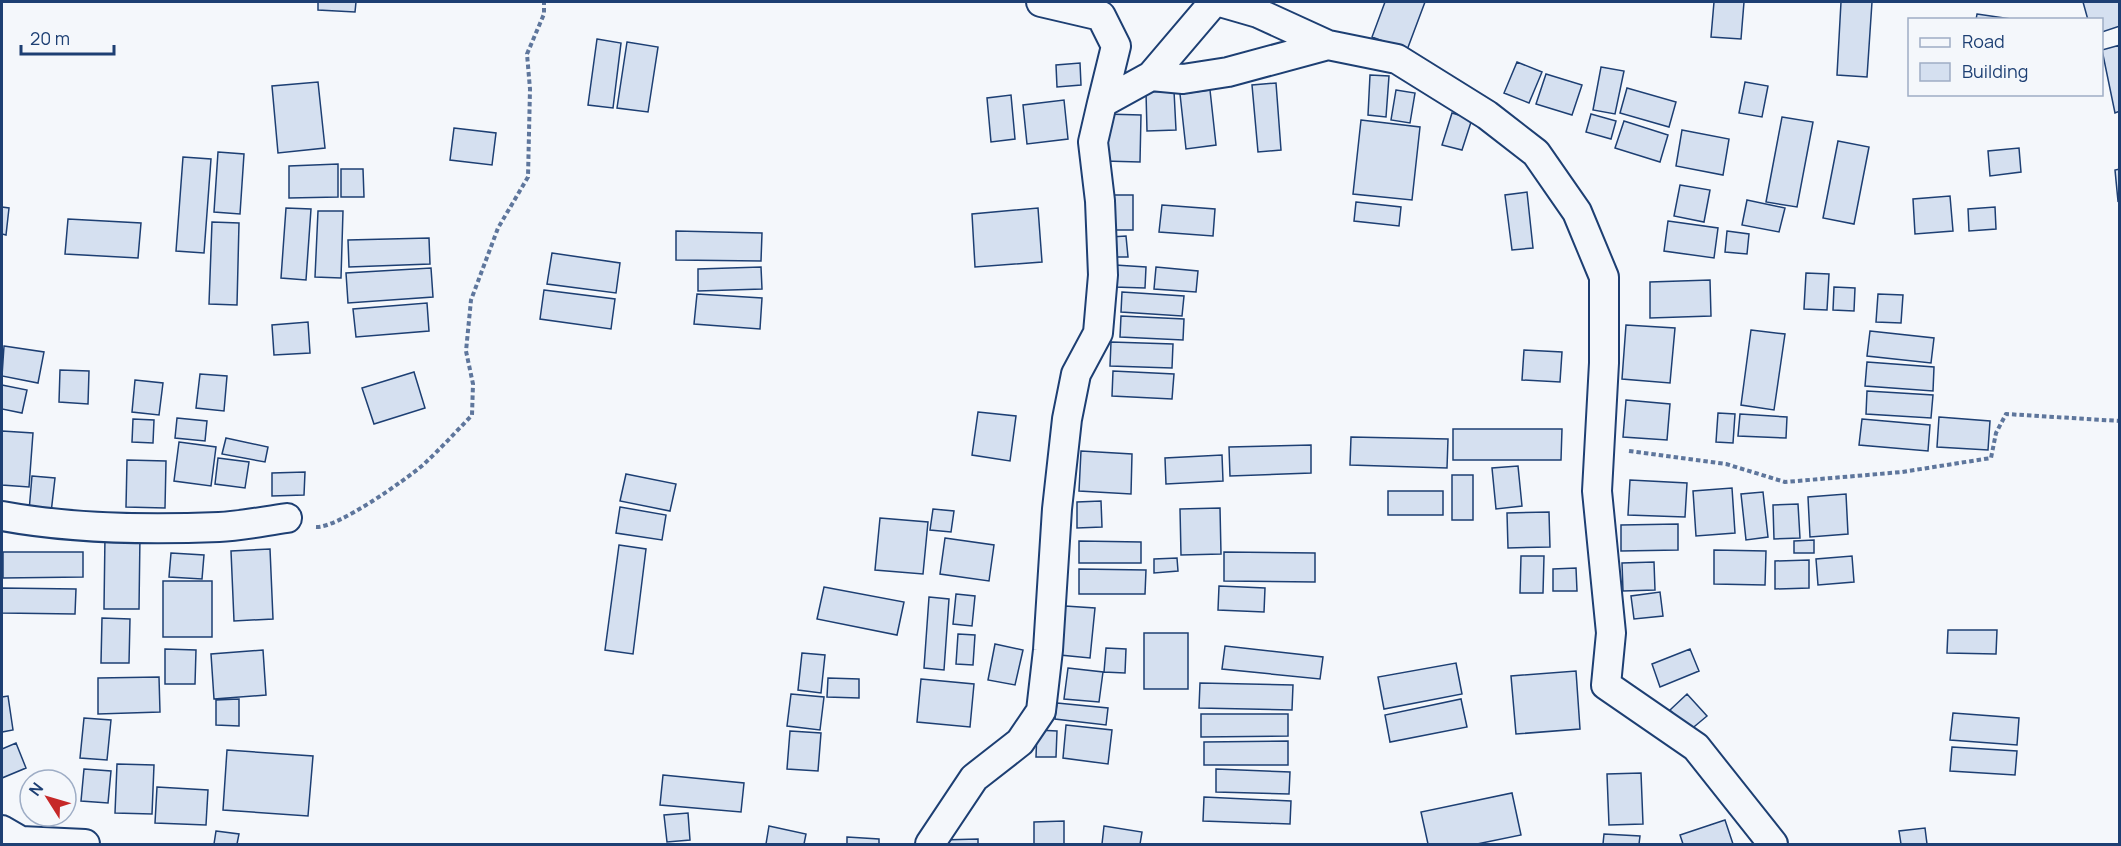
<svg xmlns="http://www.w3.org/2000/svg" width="2121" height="846" font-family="Manrope,sans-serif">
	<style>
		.building { fill: #d5e0f0; stroke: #1d3f73; stroke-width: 1.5 }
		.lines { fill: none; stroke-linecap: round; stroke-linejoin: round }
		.street-casing { stroke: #1d3f73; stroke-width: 32 }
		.path { stroke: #5e769c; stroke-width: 4; stroke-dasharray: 4.5 3; stroke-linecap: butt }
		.street { stroke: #f4f7fb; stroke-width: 28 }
	</style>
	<rect width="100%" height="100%" fill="#f4f7fb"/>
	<path class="building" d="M318 2H356L355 12 318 10Z
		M1385 2H1425L1407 50 1372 37Z
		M1714 2H1744L1741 39 1711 37Z
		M1841 2H1872L1867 77 1837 75Z
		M2083 2H2119L2120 26 2102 32V20H2088Z
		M1977 14 2018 20H1976Z
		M597 39 621 43 613 108 588 105Z
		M627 42 658 47 648 112 617 108Z
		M2120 45V111L2115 113 2102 50Z
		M1517 62 1542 72 1529 103 1504 93Z
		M1080 63 1081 85 1057 87 1056 65Z
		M1601 67 1624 71 1615 114 1593 110Z
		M1546 74 1582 85 1572 115 1536 104Z
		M1370 75 1389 76 1386 117 1368 115Z
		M318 82 325 148 278 153 272 86Z
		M1745 82 1768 86 1762 117 1739 113Z
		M1276 83 1281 150 1258 152 1252 85Z
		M1627 88 1676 102 1669 127 1620 113Z
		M1210 90 1216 145 1186 149 1180 94Z
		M1396 90 1415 93 1410 123 1391 120Z
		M1174 91 1176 130 1147 131 1146 92Z
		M1011 95 1015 139 991 142 987 98Z
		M1064 100 1068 139 1027 144 1023 105Z
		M1452 113 1472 119 1462 150 1442 145Z
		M1105 114 1141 115 1140 162 1104 161Z
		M1591 114 1616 121 1611 139 1586 132Z
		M1782 117 1813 122 1797 207 1766 202Z
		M1361 120 1420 127 1412 200 1353 194Z
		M1624 121 1668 135 1660 162 1615 148Z
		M454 128 496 133 492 165 450 160Z
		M1682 130 1729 139 1723 175 1676 166Z
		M1838 141 1869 147 1854 224 1823 218Z
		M2019 148 2021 172 1990 176 1988 151Z
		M218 152 244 154 240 214 214 212Z
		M183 157 211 159 204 253 176 251Z
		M338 164V197L289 198V166Z
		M341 169H363L364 197H341Z
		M2120 169V200L2118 201 2115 170Z
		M1680 185 1710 190 1704 222 1674 216Z
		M1527 192 1533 248 1512 250 1505 195Z
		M1107 195H1133V230H1107Z
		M1950 196 1953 231 1915 234 1913 199Z
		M1747 200 1785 208 1779 232 1742 225Z
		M1356 202 1401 207 1399 226 1354 221Z
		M1162 205 1215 209 1213 236 1159 232Z
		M2 207 9 208 6 235 2 234Z
		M1995 207 1996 229 1969 231 1968 209Z
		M286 208 311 209 306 280 281 278Z
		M1038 208 1042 262 975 267 972 214Z
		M318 211H343L341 278 315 277Z
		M68 219 141 223 138 258 65 254Z
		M1668 221 1718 228 1714 258 1664 251Z
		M212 222 239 223 237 305 209 304Z
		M676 231 762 233 761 261 676 260Z
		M1727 231 1749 234 1747 254 1725 252Z
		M1126 236 1128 257H1111L1110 237Z
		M429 238 430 264 349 267 348 240Z
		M552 253 620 263 616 293 547 284Z
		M1115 265 1146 267 1145 288 1114 287Z
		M761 267 762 289 698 291V269Z
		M1156 267 1198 271 1196 292 1154 289Z
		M431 268 433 297 348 303 346 273Z
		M1806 273 1829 274 1827 310 1804 309Z
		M1710 280 1711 316 1650 318V282Z
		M1834 287 1855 288 1854 311 1833 310Z
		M544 290 615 299 611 329 540 319Z
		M1122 292 1184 296 1182 316 1121 312Z
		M697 294 762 298 760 329 694 324Z
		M1878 294 1903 295 1901 323 1876 322Z
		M427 303 429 331 356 337 353 309Z
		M1121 316 1184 319 1183 340 1120 337Z
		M308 322 310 353 274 355 272 325Z
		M1626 325 1675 328 1670 383 1622 379Z
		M1751 330 1785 334 1774 410 1741 405Z
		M1870 331 1934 338 1931 363 1867 356Z
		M1111 342 1173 344 1172 368 1110 366Z
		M4 346 44 352 38 383 2 376Z
		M1524 350 1562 352 1560 382 1522 380Z
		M1867 362 1934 367 1933 391 1865 386Z
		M60 370 89 371 88 404 59 402Z
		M1113 371 1174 374 1172 399 1112 396Z
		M414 372 425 408 374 424 362 388Z
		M200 374 227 376 224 411 196 408Z
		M135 380 163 383 159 415 132 412Z
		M2 385 27 390 22 413 2 409Z
		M1867 391 1933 395 1931 418 1866 414Z
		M1626 400 1670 404 1667 440 1623 437Z
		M978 412 1016 416 1010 461 972 455Z
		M1718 413 1735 414 1733 443 1716 442Z
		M1740 414 1787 417 1786 438 1738 436Z
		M1939 417 1990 421 1988 450 1937 447Z
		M177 418 207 421 205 441 175 438Z
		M133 419 154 420 153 443 132 442Z
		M1862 419 1930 425 1928 451 1859 445Z
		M1453 429H1562L1561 460H1453Z
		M2 431 33 433 29 487 2 485Z
		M1351 437 1448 439 1447 468 1350 465Z
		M226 438 268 447 265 462 222 454Z
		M179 442 216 447 211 486 174 481Z
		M1311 445V473L1230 476 1229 447Z
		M1081 451 1132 454 1131 494 1079 491Z
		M1222 455 1223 481 1166 484 1165 458Z
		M218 458 249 462 245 488 215 484Z
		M127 460 166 461 165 508 126 507Z
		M1518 466 1522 506 1496 509 1492 468Z
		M305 472 304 495 272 496V473Z
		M626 474 676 484 670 511 620 501Z
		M1452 475H1473V520H1452Z
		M32 476 55 478 51 513 29 511Z
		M1630 480 1687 483 1685 517 1628 515Z
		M1732 488 1735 533 1696 536 1693 491Z
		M1388 491H1443V515H1388Z
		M1763 492 1768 537 1746 540 1741 494Z
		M1846 494 1848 534 1810 537 1808 497Z
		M1101 501 1102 527 1077 528V502Z
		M1798 504 1800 538 1774 539 1773 505Z
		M620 507 666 515 662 540 616 533Z
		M1220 508 1221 554 1181 555 1180 509Z
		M933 509 954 511 951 532 930 530Z
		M1549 512 1550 547 1508 548 1507 513Z
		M880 518 928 522 923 574 875 570Z
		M1678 524V550L1621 551V525Z
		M105 535H140L139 609H104Z
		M945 538 994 545 989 581 940 574Z
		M1814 540V553H1794V541Z
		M1079 541 1141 542V563H1079Z
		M619 545 646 549 633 654 605 650Z
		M270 549 273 619 234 621 231 551Z
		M1714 550 1766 551 1765 585 1714 584Z
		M3 552H83V577L3 578Z
		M1224 552 1315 553V582L1224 581Z
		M171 553 204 555 202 579 169 577Z
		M1521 556H1544L1543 593H1520Z
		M1852 556 1854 582 1818 585 1816 559Z
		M1177 558 1178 571 1154 573V559Z
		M1809 560V588L1775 589V561Z
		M1654 562 1655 590 1623 591 1622 563Z
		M1576 568 1577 591H1553V569Z
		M1079 569 1146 570 1145 594H1079Z
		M163 581H212V637H163Z
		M1219 586 1265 588 1264 612 1218 610Z
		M824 587 904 602 897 635 817 619Z
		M2 588 76 589 75 614 2 613Z
		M1660 592 1663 616 1634 619 1631 596Z
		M956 594 975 596 972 626 953 624Z
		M929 597 949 599 944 670 924 668Z
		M1065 606 1095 608 1090 658 1060 655Z
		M102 618 130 619 129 663H101Z
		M1948 630H1997L1996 654 1947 653Z
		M1144 633H1188V689H1144Z
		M958 634 975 635 973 665 956 664Z
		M995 644 1023 650 1015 685 988 680Z
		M1225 646 1323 657 1320 679 1222 669Z
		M1106 648 1126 649 1125 673 1104 672Z
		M165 649 196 650 195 684H165Z
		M1690 649 1699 671 1660 687 1652 664Z
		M263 650 266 695 214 699 211 654Z
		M802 653 825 655 821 693 798 690Z
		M1456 663 1462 694 1384 709 1378 677Z
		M1068 668 1103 672 1099 702 1064 699Z
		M1576 671 1580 729 1516 734 1511 676Z
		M159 677 160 712 98 714V678Z
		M828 678 859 679V698L827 697Z
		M921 679 974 684 970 727 917 722Z
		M1200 683 1293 685 1292 710 1199 708Z
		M791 694 824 697 820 730 787 726Z
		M1687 694 1707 716 1689 731 1670 710Z
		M8 696 13 730 2 732V697Z
		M239 699V726L216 725V700Z
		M1461 699 1467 727 1390 742 1385 715Z
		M1057 703 1108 708 1106 725 1055 719Z
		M1953 713 2019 718 2017 745 1950 740Z
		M1201 714H1288V736L1201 737Z
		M84 718 111 720 107 760 80 758Z
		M1066 725 1112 730 1108 764 1063 758Z
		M1037 730 1057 731 1056 757H1036Z
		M790 731 821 733 818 771 787 769Z
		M1288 741V765H1204V742Z
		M16 743 26 768 2 778V749Z
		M1952 747 2017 751 2015 775 1950 771Z
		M227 750 313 756 308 816 223 810Z
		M117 764 154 765 152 814 115 813Z
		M84 769 111 771 108 803 81 801Z
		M1216 769 1290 772 1289 794 1216 792Z
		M1641 773 1643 824 1609 825 1607 774Z
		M663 775 744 783 741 812 660 805Z
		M157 787 208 790 206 825 155 823Z
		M1512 793 1521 835 1477 844H1428L1421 812Z
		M1204 797 1291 801 1290 824 1203 821Z
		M688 813 690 840 667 842 664 815Z
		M1725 820 1733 844H1683L1680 835Z
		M1064 821V844H1034V822Z
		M769 826 806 834 804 844H766Z
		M1104 826 1142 832 1140 844H1102Z
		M1925 828 1927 844H1901L1899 831Z
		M216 831 239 834 237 844H214Z
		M1604 834 1640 836 1639 844H1603Z
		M847 837 879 839V844H847Z
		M978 839V844H941V840Z"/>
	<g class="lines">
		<g class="street-casing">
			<path id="street" d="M1041 2 1101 16 1116 46 1102 103
				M1220 2 1258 13 1328 45
				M1151 76 1183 79 1228 72 1328 45 1397 59 1487 115 1536 153 1577 212 1604 277V363L1597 491 1611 633 1606 685 1696 747 1773 844
				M2 516C72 529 147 530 219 527 241 526 265 521 287 518
				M2 830 21 841 85 844
				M930 844 974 778 1020 742 1041 711 1048 650 1057 509 1067 419 1076 374 1098 333 1103 275 1100 201 1093 142 1102 103 1151 76 1214 2"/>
		</g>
		<path class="path" d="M1629 451 1726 464 1785 482 1902 472 1991 458 1996 433 2006 414 2120 421
			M316 527C338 528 405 480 423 465 440 449 456 432 472 415L473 384 466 351 471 300 498 228 528 177 530 89 527 54 544 14V2"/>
		<use href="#street" class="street"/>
	</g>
	<rect width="2121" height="846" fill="none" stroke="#1d3f73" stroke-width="6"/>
	<rect x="1908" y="18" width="195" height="78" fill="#f4f7fb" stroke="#9eadc5" stroke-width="1.5"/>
	<rect x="1920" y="38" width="30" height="9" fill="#f4f7fb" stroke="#9eadc5" stroke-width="1.5"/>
	<text x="1962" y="48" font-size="18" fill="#1d3f73">Road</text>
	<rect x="1920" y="63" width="30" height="18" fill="#d5e0f0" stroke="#9eadc5" stroke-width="1.5"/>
	<text x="1962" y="78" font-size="18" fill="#1d3f73">Building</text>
	<g transform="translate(48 798) rotate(307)"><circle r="28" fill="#f4f7fb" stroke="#9eadc5" stroke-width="1.5"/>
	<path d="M0-4.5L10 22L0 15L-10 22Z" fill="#c62828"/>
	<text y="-9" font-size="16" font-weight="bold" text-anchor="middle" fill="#1d3f73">N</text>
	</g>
	<path d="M21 45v9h93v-9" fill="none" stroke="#1d3f73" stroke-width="3"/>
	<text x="30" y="45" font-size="18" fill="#1d3f73" stroke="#f4f7fb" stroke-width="4.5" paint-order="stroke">20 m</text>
</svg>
